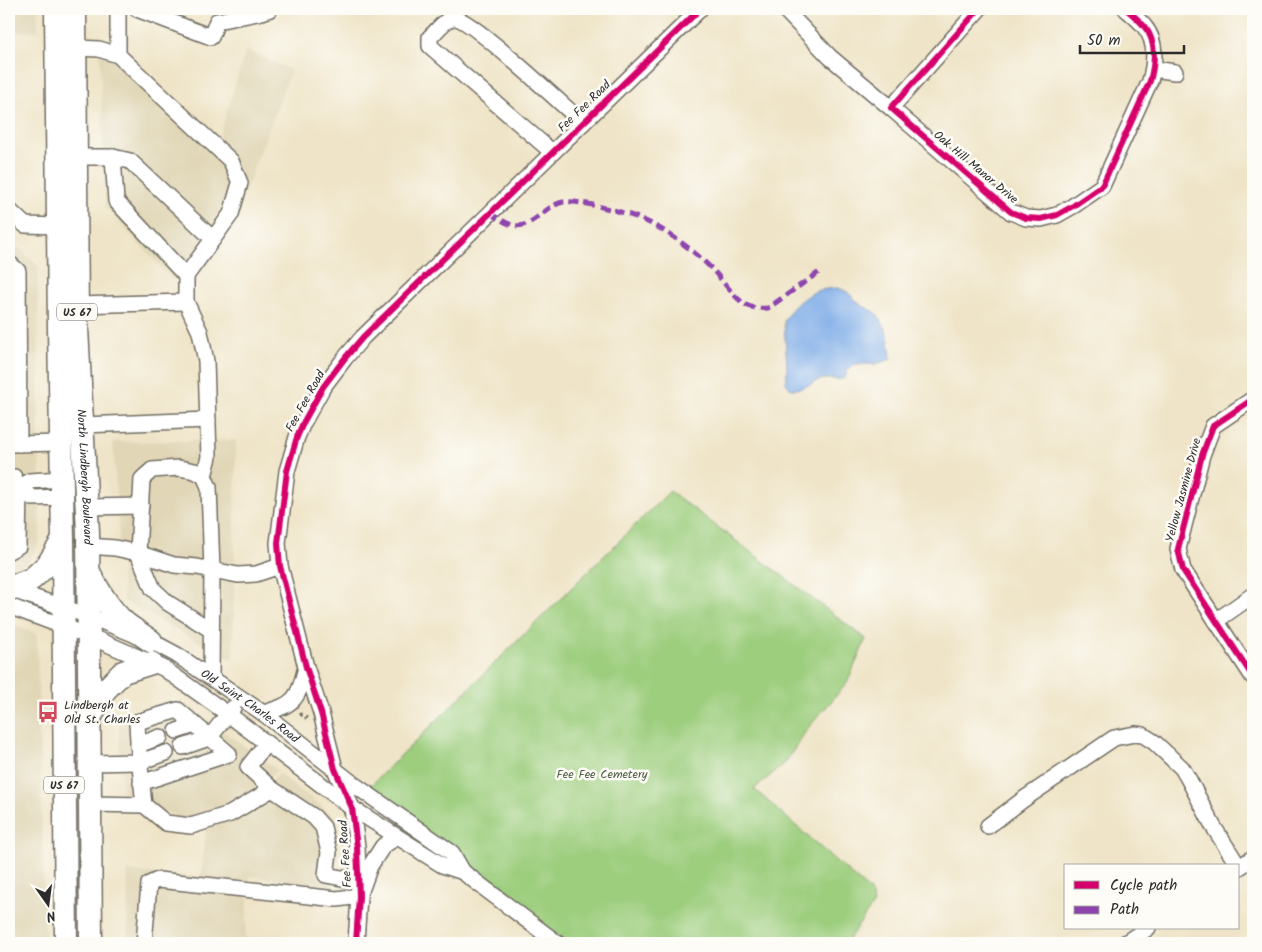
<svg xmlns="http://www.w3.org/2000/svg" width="1262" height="952" font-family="Kalam,sans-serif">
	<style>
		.built { fill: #e1d7b7 }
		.green { fill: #9dce7e; stroke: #647c54 }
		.water { fill: #7eace8; stroke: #546c8a }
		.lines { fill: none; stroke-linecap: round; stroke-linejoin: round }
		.minor-casing { stroke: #706c62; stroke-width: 18 }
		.highway-casing { stroke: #706c62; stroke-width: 25 }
		.path { stroke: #706c62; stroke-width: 2.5; stroke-dasharray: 4 4; stroke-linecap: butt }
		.minor { stroke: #fff; stroke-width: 15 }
		.highway { stroke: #fff; stroke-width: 22 }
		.quiet { stroke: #8e44ad; stroke-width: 5; stroke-dasharray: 10 5; stroke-linecap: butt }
		.cycleway-casing { stroke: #fdfcf7; stroke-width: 9 }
		.cycleway { stroke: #d6006c; stroke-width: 6 }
		.labels { text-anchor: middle; stroke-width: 5; stroke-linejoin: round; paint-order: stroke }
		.shield { fill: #fdfcf7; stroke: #6a6a68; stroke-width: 1 }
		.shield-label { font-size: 11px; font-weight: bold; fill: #2b2b2b }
		.street-label { font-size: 12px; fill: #2b2b2b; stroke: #fdfcf7 }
		.poi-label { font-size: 12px; fill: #2b2b2b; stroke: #fdfcf7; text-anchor: start }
		.park-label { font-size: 12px; fill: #4d5c44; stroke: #fdfcf7 }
	</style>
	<rect width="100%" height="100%" fill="#fdfcf7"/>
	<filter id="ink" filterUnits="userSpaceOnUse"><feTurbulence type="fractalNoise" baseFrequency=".02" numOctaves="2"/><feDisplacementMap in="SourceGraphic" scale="10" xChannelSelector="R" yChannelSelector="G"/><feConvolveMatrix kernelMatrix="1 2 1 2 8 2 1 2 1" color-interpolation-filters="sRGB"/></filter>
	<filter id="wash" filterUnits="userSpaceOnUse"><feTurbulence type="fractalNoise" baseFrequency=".0096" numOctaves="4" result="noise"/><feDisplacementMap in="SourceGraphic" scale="20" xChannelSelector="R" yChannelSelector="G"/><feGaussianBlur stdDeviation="1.12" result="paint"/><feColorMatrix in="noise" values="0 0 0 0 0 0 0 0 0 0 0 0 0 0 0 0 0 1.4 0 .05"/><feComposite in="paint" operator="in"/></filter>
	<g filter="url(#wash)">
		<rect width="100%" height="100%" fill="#efe4c7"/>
		<path class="built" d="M9 9H37L38 31 9 32Z
			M246 50 291 70 233 224 193 281 172 279 105 207 100 54 116 59 215 150Z
			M9 239 38 266 40 541 27 564 9 568Z
			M236 440 233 660 123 601 113 442Z
			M9 623 37 634 45 943H9Z
			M181 701 277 770 257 790 227 810 191 822 123 795 118 717Z
			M279 774 338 819 334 886 250 876 245 943H127L128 871 201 877 206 828 235 818Z"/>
		<path class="green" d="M670 491 866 639 847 683 808 728 785 763 754 789 870 891 874 903 846 943H568L368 788Z"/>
		<path class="water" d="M836 288C850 290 850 297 861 305 865 308 871 309 875 312 887 325 890 342 891 359L876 364H854L847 371 845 378C836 381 833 378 825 379 812 381 808 389 791 389L786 383 787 366 784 322C789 308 806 294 820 290 825 289 831 289 836 288Z"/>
	</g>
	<g filter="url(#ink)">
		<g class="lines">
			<g class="minor-casing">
				<g id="minor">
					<path d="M118 9V55"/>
					<path d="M137 9 211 37 217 21 262 12 270 9"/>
					<path d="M784 9 830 57 891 108"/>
					<path d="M979 9 891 108 1011 212 1026 218 1041 219 1057 215 1073 206 1102 186 1150 81C1155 63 1157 41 1144 26 1139 20 1132 14 1126 9"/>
					<path d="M75 48 99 49 118 55 231 161 240 183 231 214 213 239 130 161 113 157H76"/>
					<path d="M1153 69 1175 72"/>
					<path d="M552 152 430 46V37C436 32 446 18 454 18 469 17 566 108 583 123"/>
					<path d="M113 157 116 201 186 276 213 239"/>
					<path d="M9 210 25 225 58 226"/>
					<path d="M9 263 18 271 19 444"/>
					<path d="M186 276V302L200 332 206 361 209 457 204 476"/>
					<path d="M77 305 186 302"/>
					<path d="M1253 399 1213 426 1202 455 1178 549 1183 570 1253 677"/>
					<path d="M83 425 208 420"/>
					<path d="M11 444 62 443"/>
					<path d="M9 477H14L19 488 18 546 9 551"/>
					<path d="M19 488H23L29 481 62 479"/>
					<path d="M23 488 32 498 63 497"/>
					<path d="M87 507 141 506"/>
					<path d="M88 546 115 548 138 553 174 565 197 567 238 575 256 574 280 566"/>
					<path id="s1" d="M9 589 89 616 151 641 177 655 263 713 356 786 452 853 463 872"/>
					<path d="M9 606 89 636 163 668 228 714 352 808 442 865 463 872 557 943"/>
					<path d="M1216 621 1253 595"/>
					<path d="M211 677 212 570 209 487 204 476 195 471 179 468 152 470 142 479 138 553 153 589 168 603 211 630"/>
					<path d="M263 713C296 705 298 698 306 667"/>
					<path d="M177 731 195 725"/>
					<path d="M138 745 160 737"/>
					<path d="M183 747 209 738 233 708"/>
					<path d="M90 763 139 762 166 753"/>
					<path d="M141 783 229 754 178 710 137 722C138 750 141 777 144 805"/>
					<path d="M272 789 314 817 323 827 329 852 326 875 358 881"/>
					<path d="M90 804 144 805 166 823 191 826 230 814 272 789 248 767 266 744"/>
					<path d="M988 826 1024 799 1114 738 1135 734 1143 735 1154 742 1182 768 1189 780 1213 826 1239 867"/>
					<path d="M1238 868 1253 858"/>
					<path d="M362 888 370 866 383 846 397 837"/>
					<path d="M144 943 149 884 158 880 337 899 359 896"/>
					<path d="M356 943 359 896 357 847 352 808 335 769 321 713 306 667 280 566 278 543 287 471 297 437 303 423 323 387 345 358 363 337 700 9"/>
					<path d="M1125 943 1148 928"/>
				</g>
			</g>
			<g class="highway-casing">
				<g id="highway">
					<path d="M56 9 59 329 63 540 66 943"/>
					<path id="s2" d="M75 9 77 328 88 532 91 943"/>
					<path d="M89 572C99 591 109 609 125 623 133 629 142 635 151 641"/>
					<path d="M9 588 32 579 48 564 63 540"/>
					<path d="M91 716 105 690 123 672 151 663"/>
				</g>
			</g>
			<path class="path" d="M300 713 304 719 308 717"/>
			<use href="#minor" class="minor"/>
			<use href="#highway" class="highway"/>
			<path class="quiet" d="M489 213C515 228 519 232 543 213 549 208 555 204 563 202 581 200 623 212 641 219 668 231 691 248 712 269 722 280 731 293 743 303 749 308 760 309 768 308L822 270"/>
			<g class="cycleway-casing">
				<path id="cycleway" d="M979 9 891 108 1011 212 1026 218 1041 219 1057 215 1073 206 1102 186 1150 81C1155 63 1157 41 1144 26 1139 20 1132 14 1126 9
					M1253 399 1213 426 1202 455 1178 549 1183 570 1253 677
					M356 943 359 896 357 847 352 808 335 769 321 713 306 667 280 566 278 543 287 471 297 437 303 423 323 387 345 358 363 337 700 9"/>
			</g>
			<use href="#cycleway" class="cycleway"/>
		</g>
	</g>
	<defs>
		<g id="bus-bare" transform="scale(1.725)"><path d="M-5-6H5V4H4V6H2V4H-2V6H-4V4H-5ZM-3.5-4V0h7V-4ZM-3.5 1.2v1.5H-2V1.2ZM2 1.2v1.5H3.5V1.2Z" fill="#d1495b" stroke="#fdfcf7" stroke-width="2.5" paint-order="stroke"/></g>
	</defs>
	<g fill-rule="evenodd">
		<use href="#bus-bare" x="48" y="712"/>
	</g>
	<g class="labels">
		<g class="shield">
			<rect x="57" y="303.5" width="40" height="17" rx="4"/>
			<rect x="44" y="776.5" width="40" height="17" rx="4"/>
		</g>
		<g class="shield-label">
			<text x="77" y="316">US 67</text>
			<text x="64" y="789">US 67</text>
		</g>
		<g class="street-label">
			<text transform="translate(584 106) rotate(-44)" y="4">Fee Fee Road</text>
			<text transform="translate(976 167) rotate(40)" y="4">Oak Hill Manor Drive</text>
			<text transform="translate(305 401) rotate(-61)" y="4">Fee Fee Road</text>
			<text dy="4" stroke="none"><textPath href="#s2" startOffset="468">North Lindbergh Boulevard</textPath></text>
			<text transform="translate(1183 490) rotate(-75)" y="4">Yellow Jasmine Drive</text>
			<text dy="4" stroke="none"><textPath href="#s1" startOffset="270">Old Saint Charles Road</textPath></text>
			<text transform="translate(345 854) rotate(-94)" y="4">Fee Fee Road</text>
		</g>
		<g class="poi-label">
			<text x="64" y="709">Lindbergh at<tspan x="64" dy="14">Old St. Charles</tspan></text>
		</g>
		<g class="park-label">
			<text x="602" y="778">Fee Fee Cemetery</text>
		</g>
	</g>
	<rect width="1262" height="952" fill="none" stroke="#fdfcf7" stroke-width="30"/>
	<rect x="1064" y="864" width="175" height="65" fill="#fdfcf7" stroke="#a9a8a5"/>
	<rect x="1074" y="881" width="25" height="8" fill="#d6006c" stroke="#a9a8a5"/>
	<text x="1110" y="890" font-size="15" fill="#2b2b2b">Cycle path</text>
	<rect x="1074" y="906" width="25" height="8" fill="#8e44ad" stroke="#a9a8a5"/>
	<text x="1110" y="914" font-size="15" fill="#2b2b2b">Path</text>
	<g transform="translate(48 904) rotate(166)" stroke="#fdfcf7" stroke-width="4" paint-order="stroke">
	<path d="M0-4L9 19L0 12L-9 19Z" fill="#2b2b2b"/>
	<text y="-8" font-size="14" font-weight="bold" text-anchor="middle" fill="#2b2b2b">N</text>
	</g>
	<path d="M1080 45v8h104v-8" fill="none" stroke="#2b2b2b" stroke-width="2.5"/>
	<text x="1087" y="45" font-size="15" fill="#2b2b2b" stroke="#fdfcf7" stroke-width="4" paint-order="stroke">50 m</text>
</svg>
